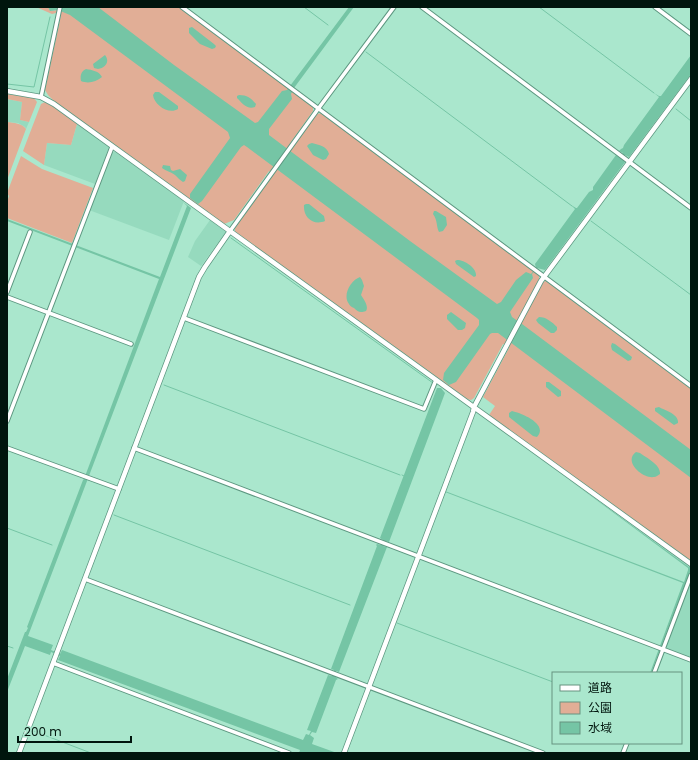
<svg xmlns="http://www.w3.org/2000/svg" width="698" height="760" font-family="Poppins,'Noto Sans JP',sans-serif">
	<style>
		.built { fill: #96dabe }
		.green { fill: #e1ae96 }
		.water { fill: #75c5a5 }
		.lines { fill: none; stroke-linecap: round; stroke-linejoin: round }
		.stream { stroke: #75c5a5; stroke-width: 1 }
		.minor-casing { stroke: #5d9780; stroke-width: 5.5 }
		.tertiary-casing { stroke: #5d9780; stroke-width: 6 }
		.minor { stroke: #fff; stroke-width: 3.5 }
		.tertiary { stroke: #fff; stroke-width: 4.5 }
	</style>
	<rect width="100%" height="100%" fill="#aae7cd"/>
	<path class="built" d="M7 99 22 102 20 120 29 122 26 129 25 127 18 123 7 122Z
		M77 124 109 147 95 184 44 165 47 143 71 145Z
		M111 152H115L184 201 169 240 89 210Z
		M210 220 226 232 201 266 188 257 195 241Z
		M691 580V658L665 648Z"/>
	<path class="green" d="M36 7H48L51 11 58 10 63 7H179L313 107V111L291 142 294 145 317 114 322 113 539 275V279L520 316 523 319 543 282 546 281 691 389V562L489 415 495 406 483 397 509 348 503 344 474 398 471 400 467 399 235 232V228L273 175 269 171 234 220 224 224 55 102 48 95 45 90 61 15 56 13 52 14Z
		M7 94 34 98 37 102 29 122 20 120 22 102 7 99Z
		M45 102 56 108 77 124 71 145 47 143 44 165 23 151 41 104Z
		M7 122C14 123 22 123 26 129L7 180Z
		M21 156 42 169 93 188 72 243 7 218V202L9 196 7 193Z"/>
	<path class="water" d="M48 7H98L174 65 255 123 258 122 282 91 287 90 349 7H354L294 88 291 94 292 99 269 129V135L410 241 497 304 501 302 516 280 526 272 531 274 536 268 535 264 575 209 571 205 576 208H577L589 192 593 190V187L616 155 620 158 623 153 619 151 621 149 623 148 624 145 659 97 654 93 659 96H661L691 55V74L629 157 625 155 622 159 625 162 545 270 537 268 532 274 533 278 510 312 512 317 522 324 691 450V478L498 333H492L490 334 456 382 449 385 443 380 444 373 479 325V320L477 318 247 147 244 145 241 147 202 201 198 204 190 198V194L230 138 228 132 70 15 58 10 50 11Z
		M192 27 214 44 216 46 215 48 212 49 200 44 189 33V28Z
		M105 55C110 61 106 68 98 69L94 68 93 64Z
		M86 69C92 70 99 71 102 77 96 82 88 84 81 81 80 76 81 71 86 69Z
		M155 92H159L178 106V109C169 115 154 105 153 95Z
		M239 95C247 95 251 98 256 104L255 107C247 110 242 103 237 98V96Z
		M312 143C319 145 327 146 329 154L326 159 323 160 313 155 307 146 309 144Z
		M163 165 170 166 171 170 173 171 180 169 187 175 185 181 183 182C180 180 178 178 175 175 171 172 166 171 162 168Z
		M183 202 191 208 28 636 53 645 51 650 60 654 62 650 303 740 306 734 309 735 311 731 307 730 328 675 332 676 334 670 331 669 377 546 376 545 377 544 381 545 383 540 380 538 437 388H441L445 393 389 542 385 541 383 546 387 547 339 672 336 671 334 676 338 679 336 680 316 733 312 732 310 735 314 738 312 744 337 753H299L300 750 58 660 60 656 51 652 50 655 25 646 7 692V679L25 632H26L28 628 27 627 83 480 84 479 159 279 7 221V219L160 277 187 206Z
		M306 204H309L324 216 325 221C313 226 303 217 304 205Z
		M434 211H436L446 217 447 225 443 231 439 232C436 226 438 221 433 214Z
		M457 260C465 260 477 268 476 276L474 277 456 264 455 261Z
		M360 277 362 280 364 286 361 295C364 300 369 306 366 311 360 313 358 312 354 308 353 308 349 305 349 304 342 295 351 280 360 277Z
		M451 312 466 323 465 328 462 330H458L447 319V315Z
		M539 317C546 317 552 322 557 327V330L554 333H551L538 323 536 320Z
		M612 343 615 344 632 357 631 360 628 361 612 350 611 346Z
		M546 382H549L561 391V396L558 397 546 387Z
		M659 407C666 411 679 414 678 423L674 425 655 411V408Z
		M512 411C521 413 549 424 537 437L533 436 509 417V413Z
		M636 452 640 453C647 458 661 465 660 474 658 475 656 477 654 477 642 479 623 461 636 452Z
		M568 479 689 567 690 566 691 569 651 673H650L683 583 445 492V491L684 582 688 570V568Z"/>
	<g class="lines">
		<path class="stream" d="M304 7 328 25
			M539 7 654 93
			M659 7 691 31
			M366 52 572 206
			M7 84 34 87 50 17
			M676 109 691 121
			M591 221 691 295
			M231 238 433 383
			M164 385 400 475
			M402 475 404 476
			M114 515 350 605
			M7 528 52 545
			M397 623 553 682
			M7 646 13 648
			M31 730 91 753"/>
		<g class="minor-casing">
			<path id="minor" d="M182 7 691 386
				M422 7 691 208
				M655 7 691 34
				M41 97 60 7
				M230 231 318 109 394 7
				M7 292 30 232
				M7 297 131 344
				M184 318 424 409 436 380
				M7 421 112 147
				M7 448 119 489
				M134 448 691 660
				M85 579 543 753
				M53 663 289 753
				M654 673 691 575
				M623 753 627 743"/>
		</g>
		<g class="tertiary-casing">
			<path id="tertiary" d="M7 91 41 97 54 104 691 564
				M19 753 199 277 205 267 230 231
				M344 753 473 412 474 407 541 281 691 79"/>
		</g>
		<use href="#minor" class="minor"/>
		<use href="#tertiary" class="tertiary"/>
	</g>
	<rect width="698" height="760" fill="none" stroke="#00150d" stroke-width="16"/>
	<rect x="552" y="672" width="130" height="72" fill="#aae7cd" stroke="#669380"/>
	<rect x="560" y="685" width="20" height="6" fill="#ffffff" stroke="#669380"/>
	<text x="588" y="692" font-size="12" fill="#00150d">道路</text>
	<rect x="560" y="702" width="20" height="12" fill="#e1ae96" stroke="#669380"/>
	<text x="588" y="712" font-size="12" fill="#00150d">公園</text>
	<rect x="560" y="722" width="20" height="12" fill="#75c5a5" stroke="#669380"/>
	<text x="588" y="732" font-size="12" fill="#00150d">水域</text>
	<path d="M18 736v6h113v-6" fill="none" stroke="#00150d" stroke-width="2"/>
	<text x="24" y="736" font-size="12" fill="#00150d" stroke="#aae7cd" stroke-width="3" paint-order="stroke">200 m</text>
</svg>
